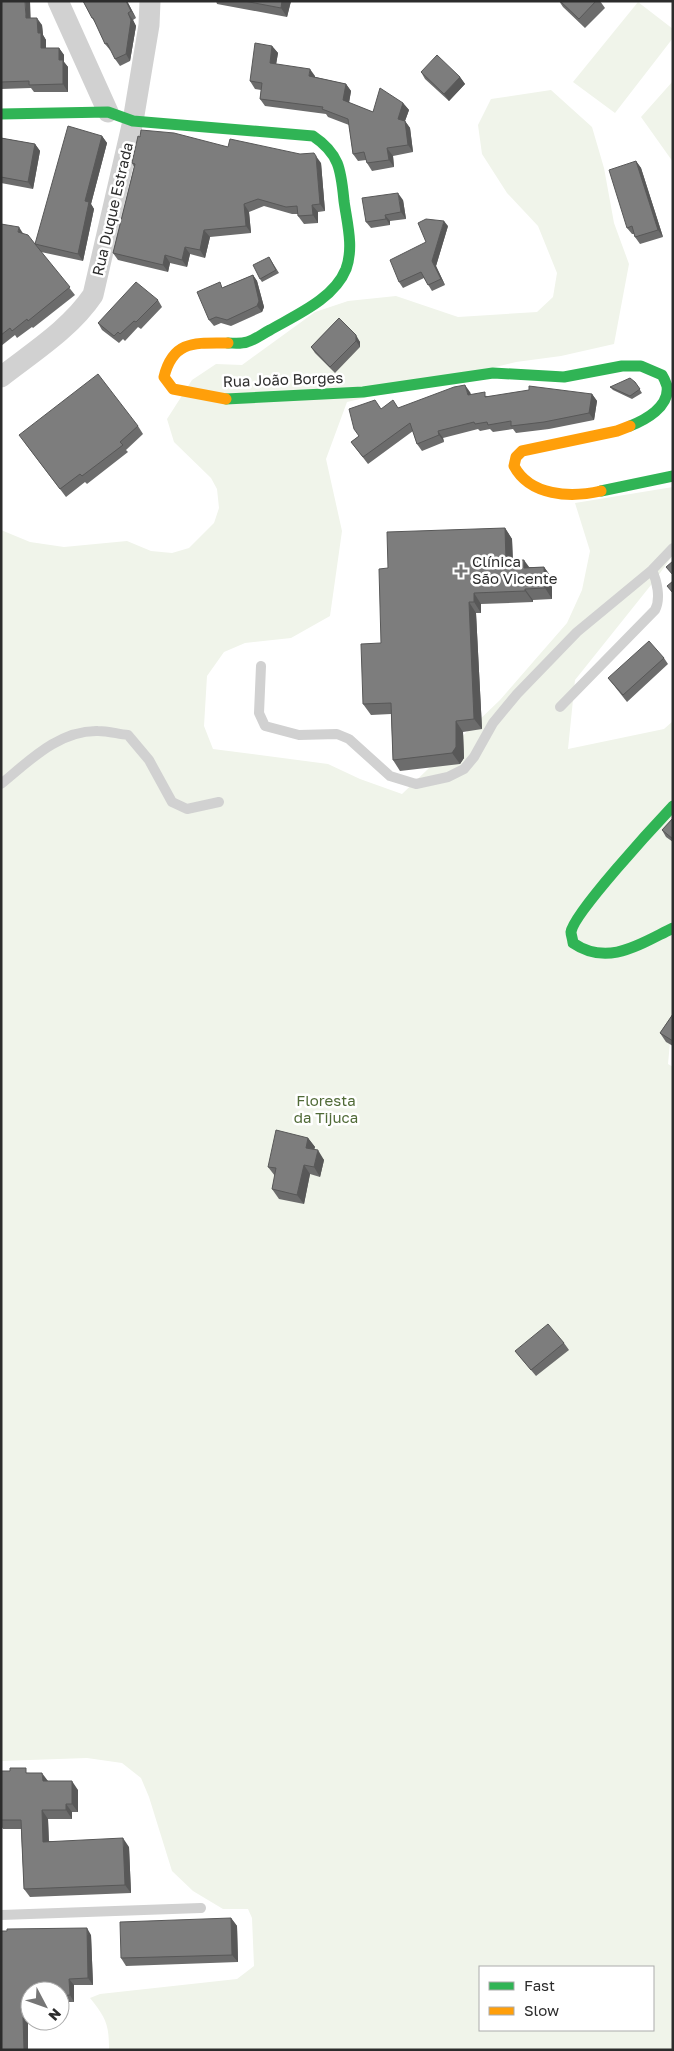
<svg xmlns="http://www.w3.org/2000/svg" width="674" height="2051" font-family="'Golos Text',sans-serif">
	<style>
		.green { fill: #f0f4ea; fill-rule: evenodd }
		.lines { fill: none; stroke-linecap: round; stroke-linejoin: round }
		.lane { stroke: #d1d1d1; stroke-width: 10 }
		.street { stroke: #d1d1d1; stroke-width: 21 }
		.fast { stroke: #30b455; stroke-width: 11 }
		.slow { stroke: #ff9f0a; stroke-width: 11 }
		.wall { fill: #6c6c6c }
		.shaded-wall { fill: #585858 }
		.building { fill: #7d7d7d; stroke: #585858 }
		.poi-dot { fill: #767676; stroke: #fff; stroke-width: 2 }
		.labels { text-anchor: middle; stroke-width: 5; stroke-linejoin: round; paint-order: stroke }
		.street-label { font-size: 15px; fill: #2c2c2c; stroke: #fff }
		.poi-label { font-size: 15px; fill: #2c2c2c; stroke: #fff; text-anchor: start }
		.park-label { font-size: 15px; fill: #506a37; stroke: #fff }
	</style>
	<rect width="100%" height="100%" fill="#fff"/>
	<path class="green" d="M638 2 673 29V38L615 113 573 82Z
		M673 81V162L641 117Z
		M551 90 592 127 604 168 614 223 629 264 614 344 561 356 516 362 347 402 326 459 342 531 330 616 291 638 245 643 224 652 207 676 204 726 213 749 328 764 360 779 402 794 500 700 567 623 582 590 590 551 575 503 673 487V555L655 580 575 680 568 749 664 729 673 721V1037L670 1042 668 1064 673 1067V2050H109C109 2024 106 2018 90 1998L100 1994 237 1979 254 1966 252 1918 248 1909H223L193 1891 172 1871 149 1797 141 1778 122 1763 87 1758 1 1761V530L30 542 64 547 127 541 151 551 172 553 189 548 214 523 219 508 217 489 211 478 174 442 167 419 192 380 216 364 242 365 315 312 348 301 396 296 458 317 537 312 553 297 557 273 538 226 507 193 482 154 478 125 491 99ZM480 1967H653V2030H480Z"/>
	<g class="lines">
		<path class="lane" d="M261 666 259 713 265 726 299 735 337 734 349 739 390 776 416 784 448 777 464 769 474 757 493 723 517 694 577 632 652 570 673 548
			M560 707 655 610C661 599 657 581 652 570
			M1 784C29 761 59 730 98 731 108 731 118 734 128 735L149 760 172 802 187 809 219 802
			M1 1915 201 1908"/>
		<path class="street" d="M58 1 108 112
			M1 377C33 352 70 329 93 295L133 121 149 25 150 1"/>
		<path class="fast" d="M1 114 108 112 133 121 313 136C340 154 341 171 344 201 347 223 354 247 346 269 334 299 296 315 270 330 262 334 255 340 247 342 241 344 234 343 228 343
			M226 399 363 392 493 373 564 377 622 366H641L662 375C664 378 666 383 667 386 670 407 645 420 630 426
			M601 491 673 476
			M673 806C656 824 573 914 571 932 571 935 573 940 573 943 608 967 640 944 673 928"/>
		<path class="slow" d="M226 399 173 389 164 377C173 340 195 343 228 343
			M601 491C570 498 530 496 514 466L516 457 522 451 617 431 630 426"/>
	</g>
	<path class="wall" d="M1 1 42 25 43 35 46 40V48H59L64 55V62L68 67V92H34L31 88 1 89Z
		M83 1H127L136 18 133 20 136 26 130 61 120 66 115 59 111 50H110L105 44 97 25 92 18Z
		M216 1H291L287 17 217 4Z
		M559 1H600L605 8 585 28 563 7Z
		M272 46 278 53 276 64 315 76V77L346 84 351 91 349 103 373 112 403 103 409 110 405 121 410 128 413 152 393 156 394 167 372 171 367 163 366 160 358 161 353 154 349 125 328 117 326 114 265 106 260 99 261 90 255 89 250 81Z
		M421 72 460 77 465 84 449 101 425 79Z
		M102 136 107 143 91 204 94 209 83 261 41 252 75 295 33 328 32 327 17 338 15 335 1 346V224L23 234 35 244Z
		M1 138 35 144 40 151 33 189 1 183Z
		M228 147 321 163 325 211 318 212V223L304 224 298 216V214H292L264 206 249 212 251 233 210 237 205 258 190 254 187 267 170 263 168 272 118 260 113 253 134 167 132 163Z
		M636 161 641 168 663 237 640 244 635 237 634 234H632L627 228Z
		M403 200 406 219 390 221V225L371 228 366 222Z
		M448 226 436 266 445 285 432 291 424 278 403 288 399 282 426 242Z
		M269 257 279 273 262 282 260 279Z
		M253 275 257 281 264 307 262 312 231 326 221 323 214 326 209 320 224 287Z
		M158 300 162 307 141 329 138 327 125 341 123 339 119 343 102 330 98 323Z
		M339 318 360 342V347L335 373 315 353 311 347Z
		M635 382 642 393 632 399 613 390 610 387Z
		M470 392 471 395 488 396 592 394 597 401 594 420 549 429 516 433 513 429 493 432 490 429 480 431 478 429 443 438 444 442 422 451 417 444 413 431 368 464 351 442 359 436 381 409 398 408Z
		M138 426 143 434 126 450 128 452 87 484 85 482 66 497 25 443Z
		M505 528 512 539 513 560 529 567H544L552 578V599L533 600V602L481 604V613H476L482 729 463 732 464 758 460 764 400 771 393 760 391 714 371 715 363 704 381 643 388 568Z
		M664 658 668 664 627 702 608 678Z
		M673 818V842L666 837 662 830Z
		M673 1014V1046L666 1042 660 1033Z
		M308 1138 315 1147 314 1149 324 1160 320 1177 310 1174 304 1204 279 1199 272 1189 275 1176 268 1167Z
		M564 1343 569 1350 536 1376 515 1351Z
		M1 1771 30 1773 48 1781 78 1790V1812H72V1819H48L49 1841 129 1847 131 1893 30 1897 24 1889 21 1829H3L1 1826Z
		M231 1918 237 1926 238 1962 126 1966 121 1958Z
		M1 1931 91 1935 93 1985H74V2002H60V1991H30V2021H54V2022L28 2023V2050H1Z"/>
	<path class="shaded-wall" d="M25 1H30L31 25 26 18Z
		M126 1H127L136 18 131 11Z
		M282 1H291L287 17 281 8Z
		M128 13 133 20 136 26 130 61 126 54Z
		M37 18 42 25 43 35 46 40V55L41 48 38 33Z
		M272 46 278 53 275 71 270 63Z
		M59 48 64 55V62L68 67V92L63 84 59 60Z
		M310 69 315 76 314 84 309 76Z
		M460 77 465 84 449 101 444 94Z
		M346 84 351 91 348 108 343 100Z
		M403 103 409 110 405 121 410 128 413 152 408 145 398 119Z
		M102 136 107 143 91 204 94 209 83 261 78 254 85 201Z
		M35 144 40 151 33 189 28 182Z
		M387 148 393 156 394 167 389 160Z
		M316 156 321 163 325 211 320 204Z
		M636 161 641 168 663 237 658 230Z
		M398 193 403 200 406 219 401 212Z
		M244 204 249 212 251 233 246 226Z
		M312 205 318 212V223L313 215Z
		M385 215 390 221V225L386 219Z
		M444 221 448 226 436 266 445 285 441 279 432 261Z
		M19 227 24 235 18 232Z
		M204 230 210 237 205 258 200 250Z
		M185 247 190 254 187 267 182 260Z
		M165 255 170 263 168 272 163 265Z
		M253 275 257 281 264 307 262 312 257 306Z
		M356 335 360 342V347L356 341Z
		M465 385 470 392 473 402 468 395Z
		M592 394 597 401 594 420 589 413Z
		M438 431 443 438 444 442 439 435Z
		M505 528 512 539 513 571 506 561Z
		M524 560 532 571 524 568Z
		M544 567 552 578V599L545 588Z
		M525 589 533 600V602L525 591Z
		M474 593 481 604V613L474 602Z
		M469 602 476 613 482 729 474 719Z
		M456 721 463 732 464 758 460 764 452 753Z
		M308 1138 315 1147 312 1157 306 1148Z
		M318 1150 324 1160 320 1177 314 1167Z
		M304 1165 310 1174 304 1204 297 1195Z
		M42 1773 48 1781H43Z
		M72 1781 78 1790V1812L72 1804Z
		M66 1804 72 1812V1819L66 1810Z
		M42 1810 48 1819 49 1850 43 1842Z
		M123 1838 129 1847 131 1893 125 1885Z
		M231 1918 237 1926 238 1962 232 1955Z
		M87 1928 91 1935 93 1985 88 1978Z
		M69 1979 74 1985V2002L70 1995Z
		M23 2017 28 2023V2050H24Z"/>
	<path class="building" d="M1 1H25L26 18H37L38 33H41V48H59V60H63V84L29 85V81L1 82Z
		M83 1H126L131 11 128 13 131 20 126 54 115 59 107 43 105 44 93 18H92Z
		M244 1H282L281 8Z
		M560 1H596L579 19Z
		M255 43 272 46 270 63 310 69 309 76 346 84 343 100 373 112 380 88 403 103 398 119 405 121 408 145 387 148 389 160 367 163 364 152 353 154 348 119 322 109 323 107 260 99 262 83 250 81Z
		M437 55 460 77 444 94 421 72Z
		M68 126 102 136 85 201 89 202 78 254 35 244 70 287 28 321 27 319 12 331 10 328 1 335V224L19 227 18 232 28 235 35 244Z
		M141 130 174 133 228 147 230 139 300 154 314 153 316 156 320 204 312 205 313 215 298 216 297 206 286 207 258 199 244 204 246 226 204 230 200 250 185 247 182 260 165 255 163 265 113 253 135 164 132 163 138 136 140 137Z
		M1 138 35 144 28 182 1 177Z
		M636 161 658 230 635 237 632 226 627 228 609 170Z
		M398 193 401 212 385 215 386 219 366 222 362 198Z
		M426 219 444 221 432 261 441 279 428 285 421 272 399 282 390 260 426 242 418 223Z
		M269 257 276 270 260 279 253 265Z
		M253 275 259 301 257 306 227 320 216 317 209 320 197 292 220 282 222 288Z
		M136 282 158 300 136 322 134 321 120 334 118 332 114 336 98 323Z
		M339 318 356 335V341L330 367 311 347Z
		M98 374 138 426 120 442 123 445 82 476 80 474 60 489 19 435Z
		M630 378 635 382 640 389 630 396 610 387Z
		M465 385 468 395 485 392V397L529 390V386L592 394 589 413 544 422 511 426V421L488 425 487 422 475 424 474 422 438 431 439 435 417 444 410 423 363 457 351 442 359 436 354 429 349 409 375 400 381 409 393 400 398 408 454 387Z
		M505 528 506 561 524 560V568L544 567 545 588 525 589V591L474 593V602H469L474 719 456 721V747L452 753 393 760 391 703 363 704 361 644 381 643 379 569 388 568 387 532Z
		M673 561V575L666 567Z
		M673 581V593L667 586Z
		M649 641 664 658 623 695 608 678Z
		M673 818V839L662 830Z
		M673 1014V1041L660 1033Z
		M276 1130 308 1138 306 1148 318 1150 314 1167 304 1165 297 1195 272 1189 276 1168 268 1167Z
		M548 1324 564 1343 531 1370 515 1351Z
		M10 1768H26V1773H42L43 1781H72V1804H66V1810H42L43 1842 123 1838 125 1885 24 1889 21 1820H1V1771H10Z
		M231 1918 232 1955 121 1958 120 1922Z
		M87 1928 88 1978 69 1979 70 1995 60 1996V1991H30V2016L23 2017 24 2050H1V1931H7V1929Z"/>
	<path class="poi-dot" d="M458.5 563.5h5v5h5v5h-5v5h-5v-5h-5v-5h5z"/>
	<g class="labels">
		<g class="street-label">
			<text transform="translate(113 209) rotate(-77)" y="5">Rua Duque Estrada</text>
			<text transform="translate(283 380) rotate(-2)" y="5">Rua João Borges</text>
		</g>
		<g class="poi-label">
			<text x="472" y="567">Clínica<tspan x="472" dy="17">São Vicente</tspan></text>
		</g>
		<g class="park-label">
			<text x="326" y="1106">Floresta<tspan x="326" dy="17">da Tijuca</tspan></text>
		</g>
	</g>
	<rect width="674" height="2051" fill="none" stroke="#2c2c2c" stroke-width="5"/>
	<rect x="479" y="1966" width="175" height="65" fill="#ffffff" stroke="#ababab"/>
	<rect x="489" y="1982" width="25" height="8" fill="#30b455" stroke="#ababab"/>
	<text x="524" y="1991" font-size="15" fill="#2c2c2c">Fast</text>
	<rect x="489" y="2007" width="25" height="8" fill="#ff9f0a" stroke="#ababab"/>
	<text x="524" y="2016" font-size="15" fill="#2c2c2c">Slow</text>
	<g transform="translate(45 2006) rotate(131)"><circle r="24" fill="#ffffff" stroke="#ababab"/>
	<path d="M0-4L9 19L0 12L-9 19Z" fill="#767676"/>
	<text y="-8" font-size="14" font-weight="bold" text-anchor="middle" fill="#2c2c2c">N</text>
	</g>
</svg>
